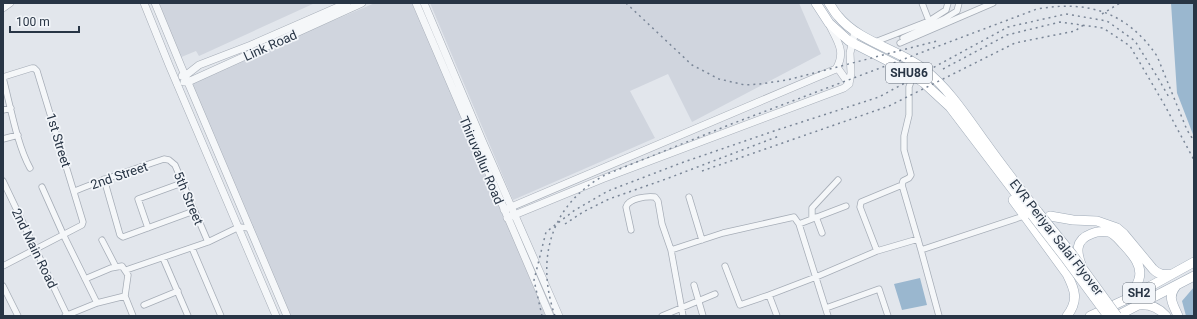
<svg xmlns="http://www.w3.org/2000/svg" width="1197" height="319" font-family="Roboto,sans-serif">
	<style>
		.built { fill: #d0d5de }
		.water { fill: #9ab7cf }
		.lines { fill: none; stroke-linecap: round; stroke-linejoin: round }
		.minor-casing { stroke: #a6adb7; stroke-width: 7 }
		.tertiary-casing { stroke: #a6adb7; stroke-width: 8 }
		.primary-casing { stroke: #a0abb8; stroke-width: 10 }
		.minor { stroke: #f5f7f9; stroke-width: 5.5 }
		.tertiary { stroke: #f5f7f9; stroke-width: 7 }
		.primary { stroke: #fff; stroke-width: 9 }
		.rail { stroke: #7a8697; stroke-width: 1.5; stroke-dasharray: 2 4; stroke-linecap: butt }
		.primary-bridge-casing { stroke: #a0abb8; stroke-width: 10; stroke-linecap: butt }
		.primary-bridge { stroke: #fff; stroke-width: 9 }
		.labels { text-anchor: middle; stroke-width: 3.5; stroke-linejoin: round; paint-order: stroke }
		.shield { fill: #f2f5f9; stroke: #656f7b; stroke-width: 1 }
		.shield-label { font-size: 12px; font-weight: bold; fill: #283545 }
		.street-label { font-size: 13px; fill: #283545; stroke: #f2f5f9 }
	</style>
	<rect width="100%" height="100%" fill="#e2e6ec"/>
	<path class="built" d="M157 3H315L199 56 196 51 179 58Z
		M375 3H413L546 316H289L189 81Z
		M430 3H799L821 54 692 122 668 74 630 91 655 138 513 200Z"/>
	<path class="water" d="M1171 3H1194V137L1177 93Z
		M920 278 927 305 902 310 894 284Z
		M1194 287V316H1186L1182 301Z"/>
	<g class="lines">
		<g class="minor-casing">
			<path id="minor" d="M922 3 929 21
				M903 38 944 19 957 11 959 3
				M875 42 929 21 946 10 948 3
				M900 43 993 3
				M913 76 909 87V115L904 136V150L911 175 909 178 903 181 902 185 921 250 939 316
				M3 77 32 68H34L37 71 83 222 82 225 3 266
				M3 78C10 104 17 145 30 168
				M3 110 11 108
				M3 139 18 135
				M104 179 120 235 123 237 194 211
				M3 181 67 315
				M42 187 63 234 97 303
				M75 191C104 179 134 169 164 159L169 160 175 165 208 242
				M689 197 702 240
				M816 217 822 233
				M812 219 846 206
				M799 224 812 219V208L838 180
				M148 228 138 199 182 183
				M631 230 626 207C629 198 647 196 655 197L658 201 662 224 671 250 683 316
				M102 240 116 267
				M192 248 221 316
				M671 250 723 233 794 217 799 224 828 316
				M921 250 1024 216
				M877 251 860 207 861 202 902 185
				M163 258 188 316
				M725 266 740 305 769 295
				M126 270 208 242 239 227 250 228
				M85 279 111 268 122 266 128 275 125 296 133 316
				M694 285 703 316
				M3 286 18 316
				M144 305 178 291
				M826 308 879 289 888 316
				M65 316 97 303 125 296
				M662 316 715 294
				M777 316 769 295 816 277 877 251 918 239"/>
		</g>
		<g class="tertiary-casing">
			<path id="tertiary" d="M144 3 169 65 276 316
				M155 3 181 66 287 316
				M416 3 550 316
				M424 3 482 140 559 316
				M3 8 10 3
				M837 67 849 84
				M182 76H185L199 65 251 45 347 3
				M184 82H188L362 3
				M504 210 836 69C846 52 838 42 830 26
				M507 218 602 179 844 88 849 84 851 73 850 53 855 31"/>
		</g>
		<g class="primary-casing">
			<path id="primary" d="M816 3 829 23 849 41 904 69 924 83 950 107 1032 215
				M829 3C832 7 834 12 838 16 859 42 898 49 925 70 949 89 967 117 985 142 1002 166 1020 189 1038 212
				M1013 200 1067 274C1075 290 1079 300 1067 316
				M1050 216 1073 220 1097 221 1117 228 1124 234 1153 269C1159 275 1164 275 1172 274
				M1082 267C1076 252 1075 240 1091 234 1097 231 1103 231 1109 232 1115 234 1119 240 1123 244 1132 254 1143 265 1139 279 1137 286 1132 293 1129 298
				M1176 286C1167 297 1173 304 1178 316
				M1139 305C1150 304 1159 308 1166 316
				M1090 316 1129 298 1194 262
				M1117 316 1194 276"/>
		</g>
		<use href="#minor" class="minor"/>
		<use href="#tertiary" class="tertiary"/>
		<use href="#primary" class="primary"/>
		<path class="rail" d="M626 3 692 65 719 79 745 85 760 84 787 80 937 41
			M1102 14 1120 3
			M943 69 1007 35 1060 22 1103 28 1130 46 1164 104 1194 160
			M702 171 889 106 1015 43 1075 31 1085 24
			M565 224 583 212 609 199 666 179 779 136
			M542 316 534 280 546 232 575 210 608 191 681 163 774 131 879 97 1008 27 1066 14 1107 21 1135 41 1158 78 1170 99
			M555 316C535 258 551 203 607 174L734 123 1037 9C1088 0 1127 12 1157 56L1187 130 1194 141"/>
		<g class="primary-bridge-casing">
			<path id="primary-bridge" d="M1038 212 1072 254 1117 316
				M1032 215 1066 259 1108 316"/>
		</g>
		<use href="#primary-bridge" class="primary-bridge"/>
	</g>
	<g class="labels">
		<g class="shield">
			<rect x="886" y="63" width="46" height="20" rx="3"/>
			<rect x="1123" y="283" width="32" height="20" rx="3"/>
		</g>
		<g class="shield-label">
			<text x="909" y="77">SHU86</text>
			<text x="1139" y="297">SH2</text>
		</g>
		<g class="street-label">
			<text transform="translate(270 45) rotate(-24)" y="5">Link Road</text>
			<text transform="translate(59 140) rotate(73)" y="5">1st Street</text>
			<text transform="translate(482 160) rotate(67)" y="5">Thiruvallur Road</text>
			<text transform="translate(119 175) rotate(-19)" y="5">2nd Street</text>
			<text transform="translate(189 198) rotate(67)" y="5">5th Street</text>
			<text transform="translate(1057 237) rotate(52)" y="5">EVR Periyar Salai Flyover</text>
			<text transform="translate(35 248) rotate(64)" y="5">2nd Main Road</text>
		</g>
	</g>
	<rect width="1197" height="319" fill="none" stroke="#283545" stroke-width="8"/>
	<path d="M10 26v6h69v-6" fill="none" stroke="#283545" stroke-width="2"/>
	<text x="16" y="26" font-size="12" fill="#283545" stroke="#f2f5f9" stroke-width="3" paint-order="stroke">100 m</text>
</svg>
